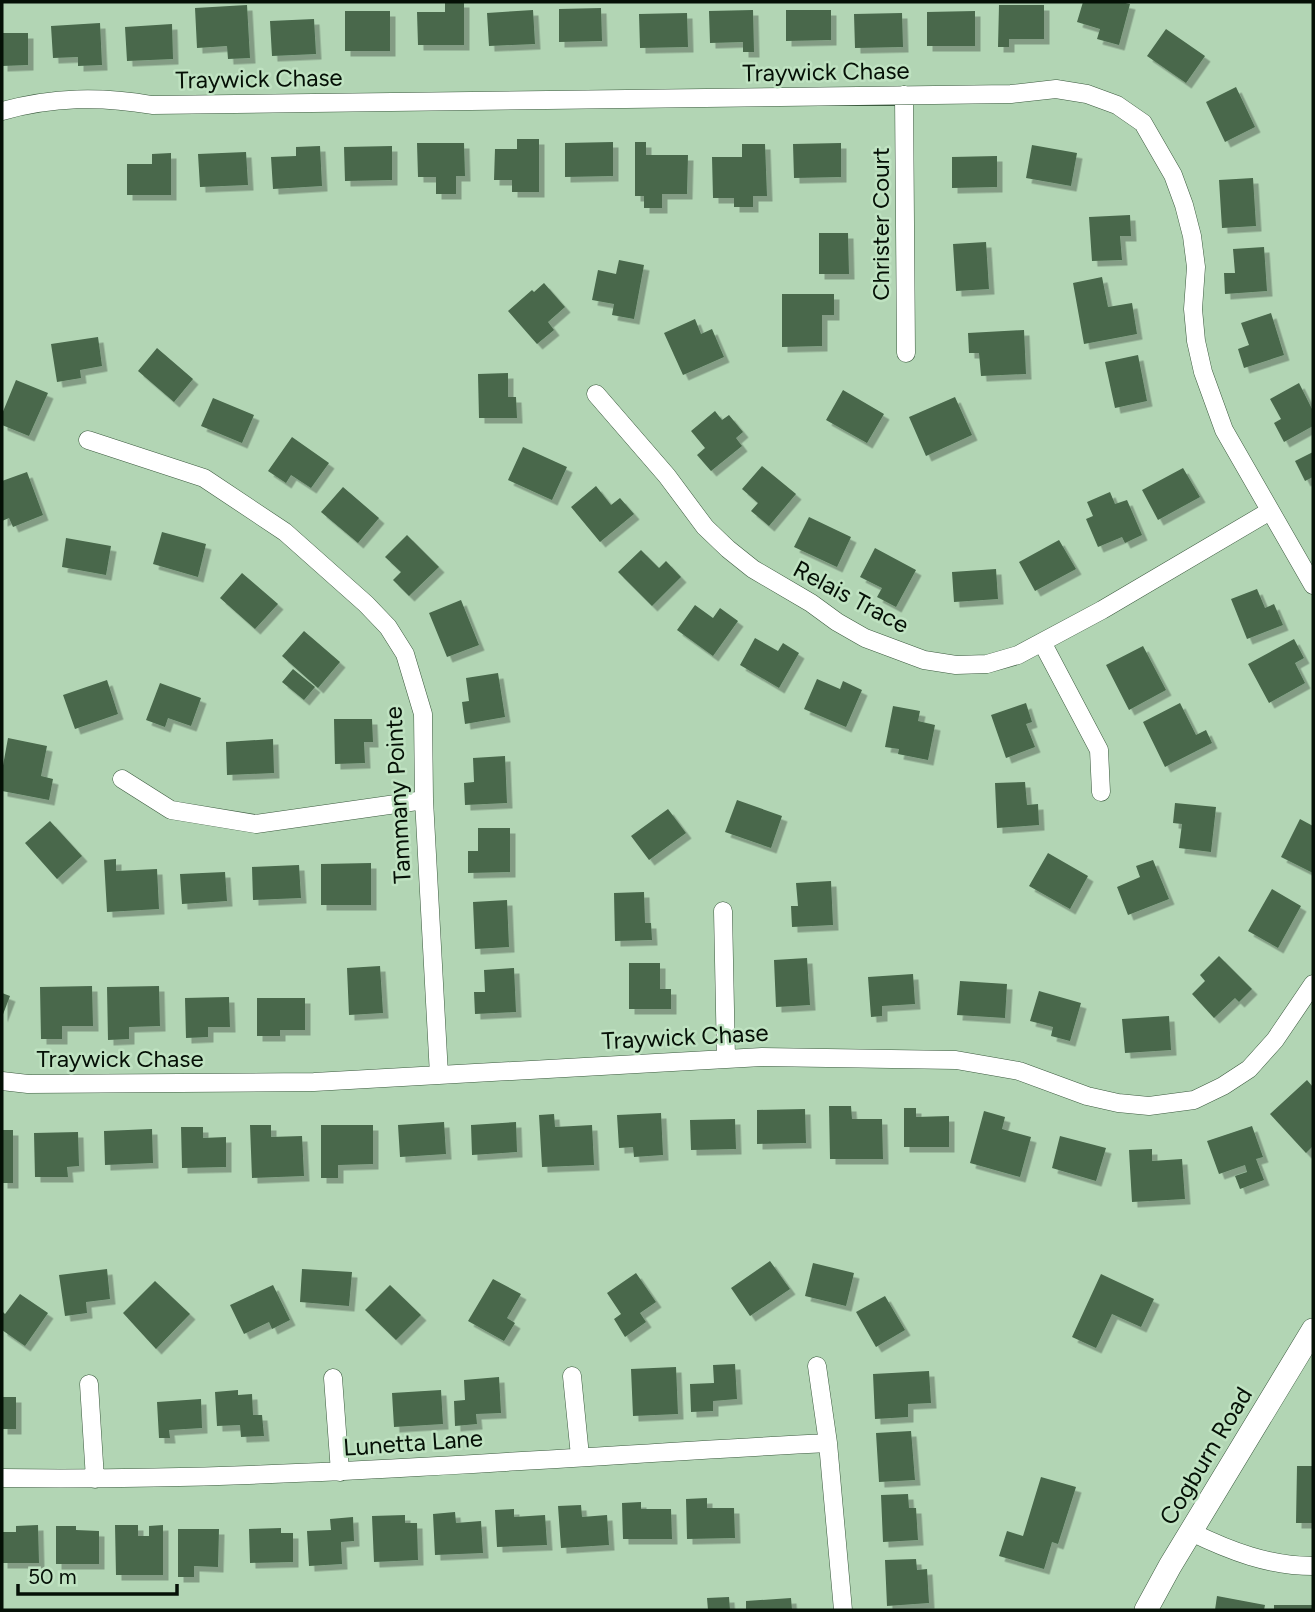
<svg xmlns="http://www.w3.org/2000/svg" width="1315" height="1612" font-family="Figtree,sans-serif">
	<style>
		.building { fill: #48684b; filter: url(#shadow) }
		.lines { fill: none; stroke-linecap: round; stroke-linejoin: round }
		.minor-casing { stroke: #3b5a3e; stroke-width: 19 }
		.tertiary-casing { stroke: #3b5a3e; stroke-width: 24 }
		.minor { stroke: #fff; stroke-width: 18 }
		.tertiary { stroke: #fff; stroke-width: 23 }
		.labels { text-anchor: middle; stroke-width: 5; stroke-linejoin: round; paint-order: stroke }
		.street-label { font-size: 24px; fill: #051006; stroke: #bfe2c1 }
	</style>
	<defs>
		<filter id="shadow"><feDropShadow dx="5.5" dy="5.5" stdDeviation="0" flood-color="#0004"/></filter>
	</defs>
	<rect width="100%" height="100%" fill="#b2d5b4"/>
	<path class="building" d="M445 2H464V45H418L417 12H445Z
		M1083 2H1121L1130 4 1119 45 1097 39 1100 29 1077 22Z
		M247 5 250 58 228 59 227 46 197 48 195 8Z
		M999 5H1044V39H1009V47H998Z
		M601 8 602 41 559 42V9Z
		M533 10 535 44 489 46 487 13Z
		M753 10 754 52H743V42L710 43 709 11Z
		M786 10H831V40L786 41Z
		M345 11H390V51H345Z
		M975 11V46H927V12Z
		M687 13 688 47 640 48 639 14Z
		M902 13 903 47 855 48 854 14Z
		M314 19 316 54 272 56 270 21Z
		M100 23 102 65 78 66V57L53 58 51 26Z
		M172 24 173 59 127 61 125 27Z
		M1166 29 1205 56 1186 83 1147 56Z
		M2 33H28V65L2 66Z
		M1236 87 1255 127 1225 142 1206 102Z
		M517 139H539V192H512V180H494L495 149H517Z
		M613 142V176L565 177V143Z
		M635 142H646V155H688L687 194H662V208H644V196H635Z
		M417 143H464L465 176H456V194H436V177H418Z
		M841 143V177L794 178 793 144Z
		M742 144H765L767 196H753V207H734V198H713L712 157H742Z
		M1032 145 1077 153 1071 186 1026 178Z
		M320 146 322 186 273 189 271 157 296 156V147Z
		M392 146V180L345 181 344 147Z
		M246 152 248 185 200 187 198 154Z
		M171 153V195H127V164H152V154Z
		M997 156V187L952 188V157Z
		M1253 178 1256 226 1222 228 1219 180Z
		M1130 215 1131 236H1120L1122 260 1092 261 1089 217Z
		M819 233H848L849 274H819Z
		M986 242 989 289 956 291 953 244Z
		M1264 247 1267 291 1225 294 1224 273H1235L1233 249Z
		M619 260 644 265 634 319 612 315 614 304 592 300 598 270 616 274Z
		M1102 277 1108 307 1132 303 1137 334 1084 344 1073 283Z
		M544 283 565 307 548 322 554 330 537 344 508 311 532 290 534 292Z
		M782 294H834V315H822V346L782 347Z
		M1271 313 1284 355 1244 368 1238 349 1249 345 1241 323Z
		M695 319 701 334 712 329 724 357 683 375 664 333Z
		M1024 330 1026 374 981 376 979 353H969L968 333Z
		M98 337 102 366 80 370 81 378 57 382 51 344Z
		M157 348 193 379 174 402 138 371Z
		M1138 355 1147 401 1115 408 1105 362Z
		M508 373V397H516L517 418H479L478 374Z
		M16 380 48 393 29 436 2 425V414Z
		M1299 383 1313 411V426L1284 442 1274 423 1281 419 1270 399Z
		M843 390 884 414 867 443 826 420Z
		M955 397 972 435 926 456 909 417Z
		M213 398 254 415 242 443 201 426Z
		M715 411 722 420 729 415 743 432 736 438 742 446 711 471 697 455 705 448 691 431Z
		M292 437 329 463 311 488 291 475 286 483 268 471Z
		M523 447 567 467 552 500 508 480Z
		M1313 452V477L1305 481 1295 461Z
		M762 466 796 494 769 526 751 511 758 503 742 489Z
		M1183 468 1200 497 1158 520 1142 490Z
		M27 472 43 515 13 527 9 518 2 521V481Z
		M596 486 611 505 620 498 634 514 600 542 571 507Z
		M343 487 379 518 358 543 321 512Z
		M1110 492 1115 504 1127 500 1142 535 1125 543 1122 537 1098 547 1086 519 1093 516 1087 502Z
		M809 517 851 537 837 567 794 547Z
		M162 532 206 544 198 577 153 564Z
		M407 535 439 567 409 596 393 580 401 572 385 557Z
		M66 538 111 546 106 575 62 567Z
		M1059 540 1076 569 1035 591 1019 562Z
		M875 548 916 570 896 607 877 597 882 588 860 577Z
		M641 550 659 568 666 561 681 577 652 606 618 572Z
		M996 569 998 599 954 602 952 572Z
		M242 573 278 604 255 629 220 598Z
		M1257 589 1265 608 1274 604 1283 625 1247 639 1231 599Z
		M461 600 479 645 447 657 429 613Z
		M695 605 713 618 720 608 738 621 713 656 677 630Z
		M304 631 340 662 318 688 282 656Z
		M755 638 778 651 783 643 799 653 779 688 740 665Z
		M1294 639 1304 658 1295 663 1305 683 1269 703 1248 664Z
		M1143 646 1166 690 1129 710 1106 665Z
		M293 669 315 687 304 700 282 682Z
		M498 673 505 717 465 724 462 702 469 701 466 678Z
		M817 679 840 689 843 681 862 690 846 727 804 709Z
		M107 680 118 714 75 729 63 695Z
		M160 683 201 698 191 726 168 718 165 727 146 720Z
		M1026 703 1032 722 1026 724 1035 747 1006 758 991 715Z
		M1180 703 1196 735 1206 730 1212 743 1165 767 1143 722Z
		M893 706 920 711 918 721 935 725 928 760 898 754 899 749 885 747Z
		M334 719H372L373 742H364L365 763 335 764Z
		M8 738 47 746 41 776 53 779 49 800 2 791V771Z
		M273 739 274 773 227 775 226 742Z
		M505 756 507 803 465 805 464 783 474 782 473 758Z
		M1025 782 1027 805 1038 804 1039 825 997 828 995 783Z
		M737 800 782 816 771 848 725 832Z
		M1175 803 1216 807 1211 852 1179 848 1182 824 1173 823Z
		M668 809 686 833 649 860 631 836Z
		M1300 819 1313 826V873L1281 857Z
		M50 821 82 856 57 879 25 843Z
		M478 828H510V872L468 873V851H478Z
		M1048 853 1088 876 1070 909 1029 886Z
		M116 859V871L157 869 159 909 107 912 104 860Z
		M1153 860 1169 899 1128 915 1117 887 1140 877 1136 866Z
		M371 863V905H321V864Z
		M299 865 301 898 253 900 252 867Z
		M225 872 227 901 182 904 180 874Z
		M831 881 833 925 792 927 791 906H798L796 883Z
		M1272 889 1301 906 1278 948 1248 931Z
		M644 892 645 923H651L652 940 615 941 614 893Z
		M507 900 509 947 475 949 473 902Z
		M1219 956 1252 989 1239 1002 1235 998 1214 1018 1192 994 1205 981 1200 975Z
		M807 958 810 1005 776 1007 774 960Z
		M629 963H660V989H671V1009H629Z
		M380 966 383 1013 349 1015 347 968Z
		M514 968 516 1012 475 1014 474 992H485L484 970Z
		M913 974 915 1004 882 1006V1016L871 1017 868 977Z
		M960 981 1007 984 1005 1018 957 1015Z
		M92 986 93 1026H62V1039H41L40 987Z
		M159 986 160 1026 129 1027V1039L108 1040 107 987Z
		M1039 991 1081 1003 1070 1041 1051 1036 1053 1027 1030 1021Z
		M2 993 10 996 2 1017Z
		M229 997 230 1027H208V1037L186 1038 185 998Z
		M257 998H305V1030H280V1036H257Z
		M1169 1016 1171 1050 1125 1053 1122 1019Z
		M1307 1080 1313 1087V1146L1306 1153 1270 1114Z
		M829 1106H851L852 1119H882L883 1159H830Z
		M904 1108H916V1117L949 1116V1147H904Z
		M805 1109 806 1143 757 1144V1110Z
		M984 1111 1005 1117 1002 1129 1031 1137 1020 1177 970 1163Z
		M661 1113 663 1155 634 1157 633 1147 619 1148 617 1115Z
		M554 1114 555 1127 592 1125 594 1165 542 1167 539 1115Z
		M735 1119 736 1149 691 1150 690 1120Z
		M444 1122 446 1154 400 1157 398 1125Z
		M516 1122 517 1152 472 1155 471 1125Z
		M250 1125H271V1137L302 1136 304 1176 252 1178Z
		M321 1125H373V1164L338 1165V1178H321Z
		M1252 1126 1263 1157 1256 1159 1264 1180 1240 1189 1235 1176 1247 1172 1245 1165 1219 1174 1207 1141Z
		M181 1127H203V1138L226 1137V1167L182 1168Z
		M152 1129 153 1163 105 1165 104 1131Z
		M2 1130H13V1183H2Z
		M78 1132 79 1166 67 1167 68 1177H35L34 1133Z
		M1060 1136 1106 1148 1096 1181 1052 1168Z
		M1152 1149V1161L1182 1159 1185 1199 1132 1202 1129 1150Z
		M770 1261 790 1289 750 1316 731 1288Z
		M813 1263 854 1273 846 1306 805 1296Z
		M107 1269 110 1299 86 1302 87 1313 65 1316 59 1275Z
		M302 1269 352 1272 349 1306 300 1302Z
		M636 1273 656 1302 640 1313 646 1322 625 1337 614 1319 621 1314 607 1293Z
		M1101 1274 1154 1299 1141 1327 1112 1314 1096 1348 1072 1337Z
		M493 1279 521 1294 507 1318 515 1323 504 1341 468 1321Z
		M155 1281 190 1314 156 1349 123 1313Z
		M273 1285 290 1320 272 1329 269 1322 244 1334 230 1305Z
		M390 1285 421 1315 396 1340 365 1310Z
		M20 1294 48 1313 25 1346 2 1330V1311L5 1314Z
		M885 1296 905 1330 876 1347 856 1312Z
		M735 1364 737 1399 713 1401V1411L691 1412 690 1384 714 1383 713 1365Z
		M676 1367 678 1414 633 1416 631 1369Z
		M929 1371 931 1403 908 1404V1417L875 1419 873 1374Z
		M499 1377 501 1413 476 1414 477 1424 455 1426 454 1401 465 1400 464 1380Z
		M238 1390V1395L252 1394 253 1415H262L264 1436 241 1437 240 1425 217 1426 215 1392Z
		M441 1390 443 1424 394 1427 392 1393Z
		M2 1397H16V1429H2Z
		M201 1399 202 1428 169 1430 170 1438H159L157 1402Z
		M911 1431 915 1480 879 1482 876 1433Z
		M1297 1466H1313V1523H1296Z
		M1041 1477 1076 1487 1058 1544 1052 1542 1044 1569 999 1556 1007 1531 1023 1536Z
		M908 1494 909 1508H916L918 1540 883 1542 881 1495Z
		M707 1498V1508H734L735 1538 687 1539 686 1499Z
		M641 1502V1509H671L672 1539H623L622 1503Z
		M581 1505 582 1517 607 1515 609 1545 561 1548 558 1506Z
		M514 1509V1517L545 1515 547 1545 497 1547 495 1510Z
		M455 1512 456 1523 481 1521 483 1553 435 1555 433 1514Z
		M405 1515V1523H417L418 1560 374 1562 372 1516Z
		M353 1517 354 1541 341 1542 342 1564 309 1566 307 1531 331 1530 330 1519Z
		M38 1525 39 1563H2V1532H16V1526Z
		M115 1525H138V1536H149V1526L163 1525V1575H116Z
		M56 1526H76V1530L99 1531V1564H56Z
		M281 1528V1533H293V1562L250 1563 249 1529Z
		M178 1529H219L218 1567 194 1566V1577H178Z
		M916 1559 917 1570 927 1569 929 1603 887 1606 885 1560Z
		M1217 1596 1265 1605 1264 1610H1215Z
		M729 1597 730 1610H708L707 1598Z
		M791 1598 792 1610H746V1601Z
		M1274 1605H1313V1610H1274Z"/>
	<g class="lines">
		<g class="minor-casing">
			<path id="minor" d="M904 95 906 353
				M2 111C53 97 100 96 152 105L1011 94 1056 89 1087 94 1117 105 1143 123 1173 175 1184 205 1192 236 1196 267 1193 309 1196 341 1203 372 1224 430 1313 585
				M596 394 667 476 705 527 728 549 753 569 811 603 837 622 865 638 924 660 956 665 987 664 1018 655 1102 610 1270 511
				M88 440 204 478 285 532 366 604 388 627 405 654 423 714 424 800 439 1075
				M1043 644 1099 750 1101 792
				M122 779 171 810 256 824 424 800
				M723 911 726 1059
				M2 1081 28 1084 314 1082 762 1057 956 1060 1019 1071 1087 1096 1118 1103 1149 1106 1194 1100 1223 1086 1249 1069 1275 1040 1313 984
				M817 1366 828 1443 843 1610
				M572 1376 580 1456
				M333 1378 340 1472
				M89 1384 95 1479
				M2 1478C278 1482 553 1457 828 1443
				M1191 1532C1230 1551 1269 1566 1313 1566"/>
		</g>
		<g class="tertiary-casing">
			<path id="tertiary" d="M1146 1610 1170 1566 1313 1330"/>
		</g>
		<use href="#minor" class="minor"/>
		<use href="#tertiary" class="tertiary"/>
	</g>
	<g class="labels">
		<g class="street-label">
			<text transform="translate(826 72) rotate(-1)" y="8">Traywick Chase</text>
			<text transform="translate(259 79) rotate(-1)" y="8">Traywick Chase</text>
			<text transform="translate(881 224) rotate(-90)" y="8">Christer Court</text>
			<text transform="translate(851 597) rotate(28)" y="8">Relais Trace</text>
			<text transform="translate(398 795) rotate(-93)" y="8">Tammany Pointe</text>
			<text transform="translate(685 1037) rotate(-3)" y="8">Traywick Chase</text>
			<text x="120" y="1067">Traywick Chase</text>
			<text transform="translate(413 1443) rotate(-4)" y="8">Lunetta Lane</text>
			<text transform="translate(1206 1456) rotate(-59)" y="8">Cogburn Road</text>
		</g>
	</g>
	<rect width="1315" height="1612" fill="none" stroke="#051006" stroke-width="7"/>
	<path d="M18 1584v10h159v-10" fill="none" stroke="#051006" stroke-width="3.5"/>
	<text x="28" y="1584" font-size="21" fill="#051006" stroke="#bfe2c1" stroke-width="5" paint-order="stroke">50 m</text>
</svg>
